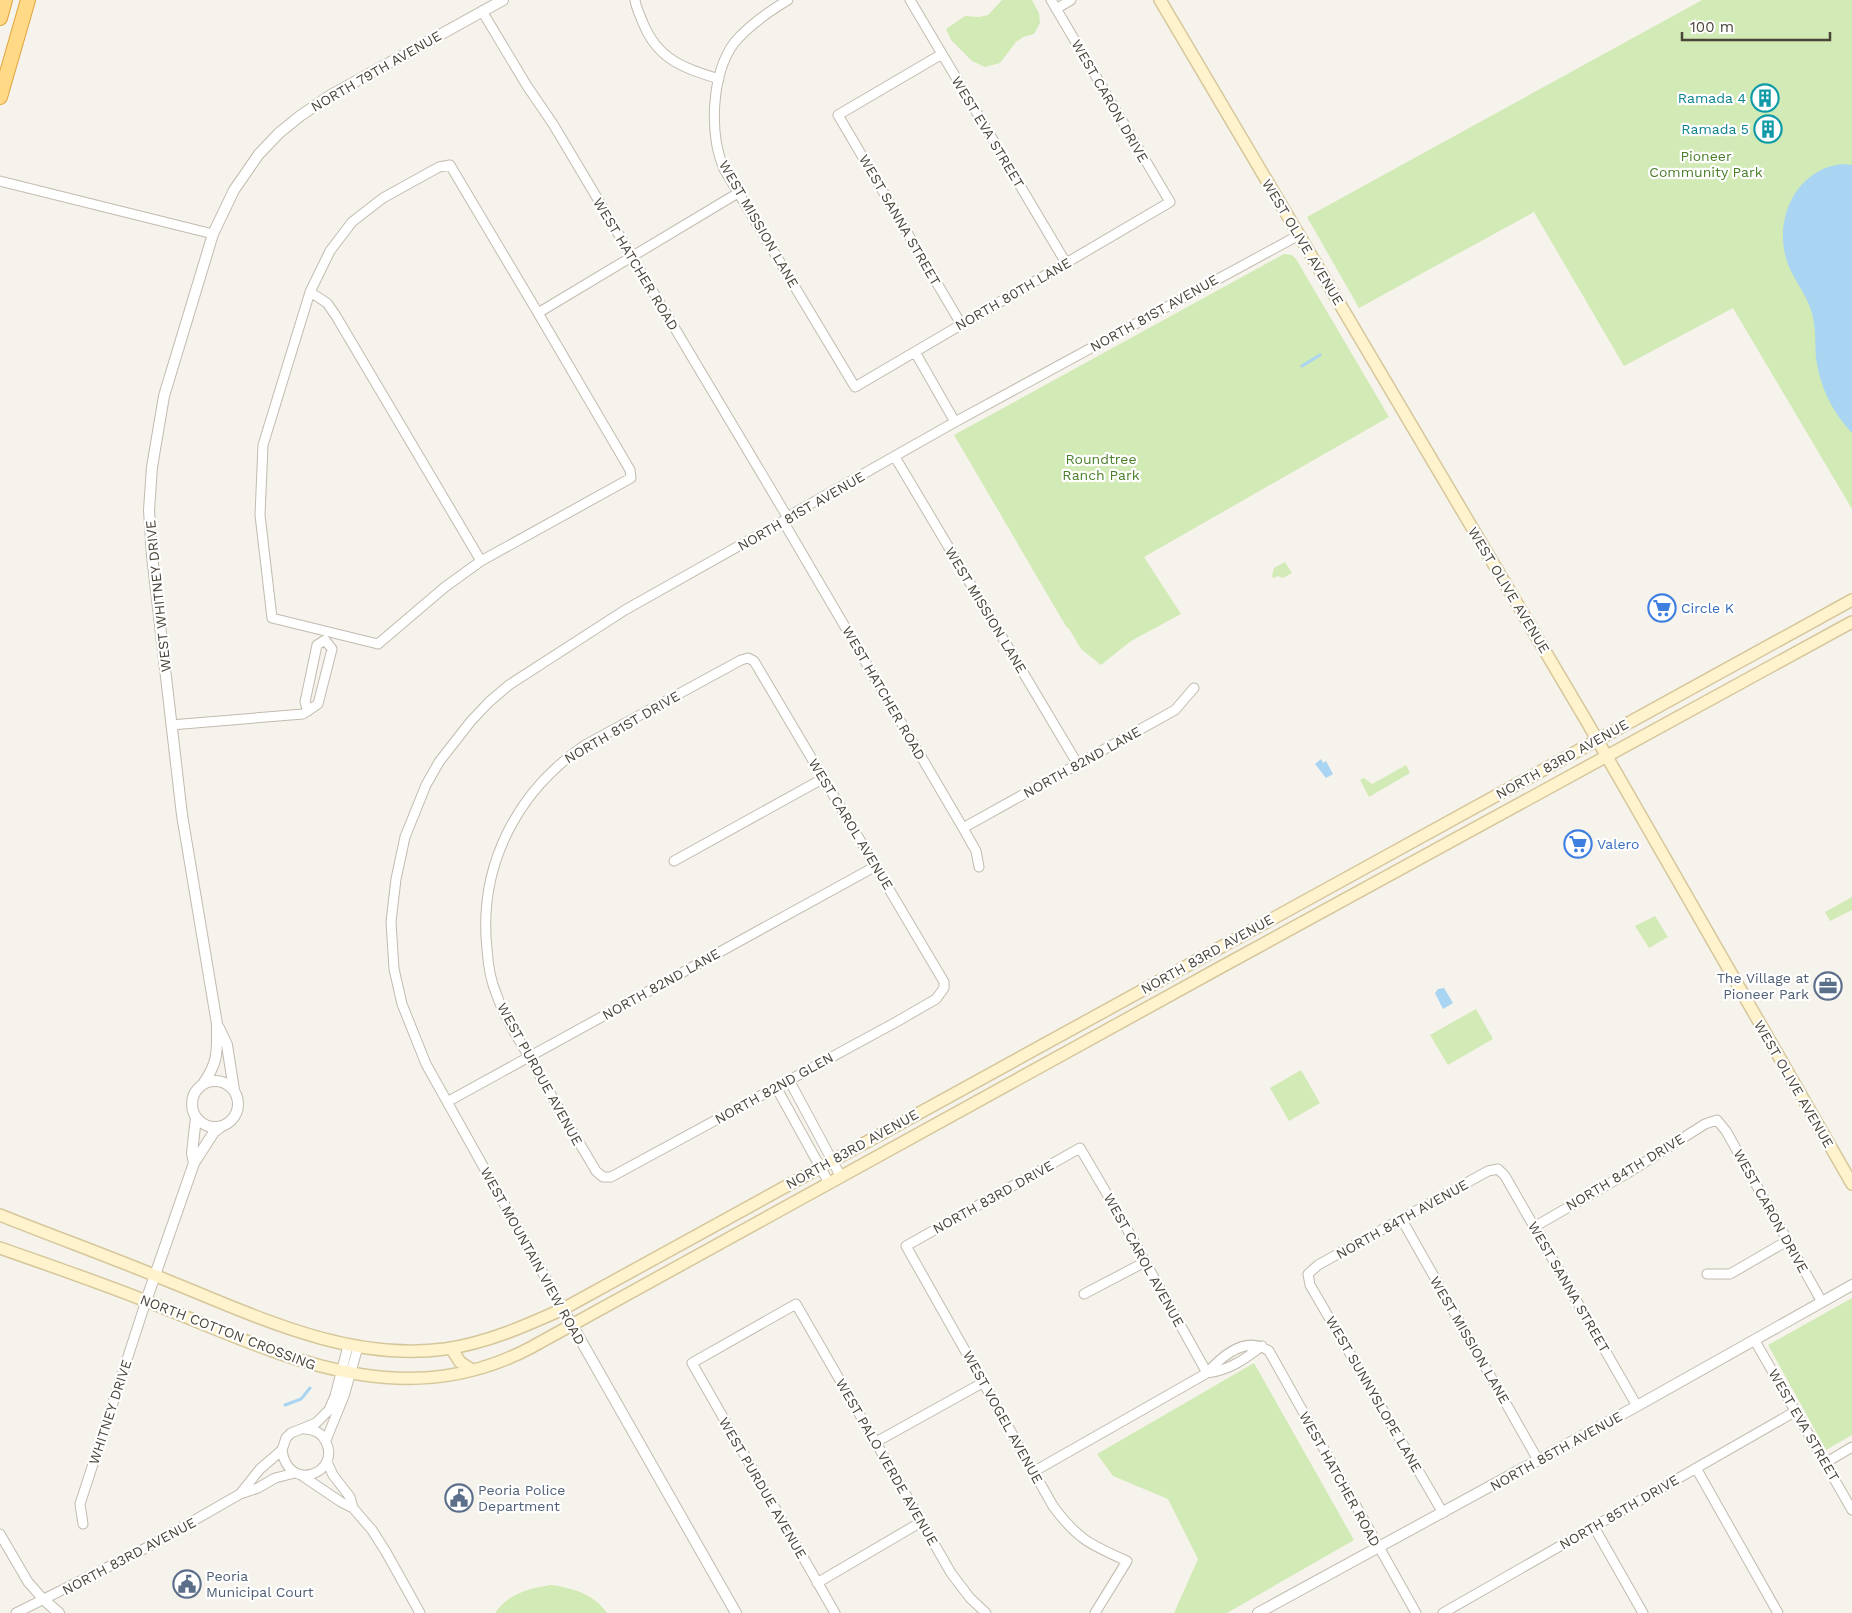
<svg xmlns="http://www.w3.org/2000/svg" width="1852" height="1613" font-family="'Work Sans',sans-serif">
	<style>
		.green { fill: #d2eab5 }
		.water { fill: #a9d4f2 }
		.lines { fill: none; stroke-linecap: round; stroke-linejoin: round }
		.stream { stroke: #a9d4f2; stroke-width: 3 }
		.minor-casing { stroke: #c2bbae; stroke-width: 11 }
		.tertiary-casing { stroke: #c2bbae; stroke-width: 12 }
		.secondary-casing { stroke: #d6c79b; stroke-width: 14 }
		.trunk-casing { stroke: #e0a43c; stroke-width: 16 }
		.minor { stroke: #fff; stroke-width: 9 }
		.tertiary { stroke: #fff; stroke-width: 10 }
		.secondary { stroke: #fff3cd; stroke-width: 11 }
		.trunk { stroke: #ffd985; stroke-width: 14 }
		.labels { text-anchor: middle; stroke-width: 4.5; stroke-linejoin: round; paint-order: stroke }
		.street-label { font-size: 14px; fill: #4b4439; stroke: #fff }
		.culture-label { font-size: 14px; fill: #0d838f; stroke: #fff; text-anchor: end }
		.park-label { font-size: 14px; fill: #4a7f2a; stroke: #fff }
		.shop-label { font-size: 14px; fill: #366cbe; stroke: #fff; text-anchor: start }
		.service-label { font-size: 14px; fill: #4e5e75; stroke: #fff; text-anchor: start }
	</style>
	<rect width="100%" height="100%" fill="#f6f3ec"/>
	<path class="green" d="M1002 0H1032L1039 13 1040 23 1034 34 1023 37 1016 42 1000 63 985 67 972 61 951 40 946 29 965 16 979 17 988 15Z
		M1702 0H1852V509L1733 308 1624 366 1534 212 1359 308 1307 217Z
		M1284 254 1292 255 1296 259 1389 417 1144 557 1181 614 1131 641 1101 665 1081 649 1068 627 1067 628 954 435Z
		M1285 562 1292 573 1283 578 1278 576 1273 578 1272 576 1274 568Z
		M1406 765 1410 773 1369 797 1360 780 1364 778 1372 784Z
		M1852 897V910L1830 921 1825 912Z
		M1655 916 1668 937 1649 948 1635 926Z
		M1476 1009 1493 1039 1448 1065 1430 1035Z
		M1301 1070 1320 1103 1289 1121 1270 1088Z
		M1852 1298V1435L1826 1450 1768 1345Z
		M1254 1363 1354 1540 1227 1613H1174L1198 1559 1168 1499 1113 1476 1097 1454Z
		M551 1585C573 1588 594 1594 607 1613H495C508 1594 529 1588 551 1585Z"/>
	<path class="water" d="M1843 164 1852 165V433C1832 412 1820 387 1816 358 1815 343 1816 328 1812 313 1806 292 1791 277 1786 258 1774 216 1798 168 1843 164Z
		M1321 759 1323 763 1326 761 1333 774 1326 778 1315 764Z
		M1444 988 1453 1003 1443 1009 1435 993 1438 989Z"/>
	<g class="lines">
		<path class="stream" d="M1302 366 1320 355
			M285 1405 301 1399 310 1388"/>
		<g class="minor-casing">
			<path id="minor" d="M635 0C636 8 640 15 643 23 658 60 684 68 719 79
				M788 0C768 12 749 25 734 43 711 75 709 134 724 169L855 387 1170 202 1051 0
				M910 0 1066 263
				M1056 9 1071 0
				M482 11 527 86 553 124 788 518
				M942 54 838 115 961 324
				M0 181 213 234
				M310 292 327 303 336 316 481 561
				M538 313 450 165 439 167 383 198 352 222 330 251 310 292 263 445 260 515 272 618 378 644 445 587 481 561 631 478 630 470 538 313 738 193
				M915 352 955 422
				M895 457 1077 763
				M783 521 963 828 976 851 979 867
				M748 658 754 661 944 982V988L936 999 898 1021 611 1177H603L596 1171C574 1134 552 1097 531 1060 518 1038 504 1017 496 993 490 979 488 964 487 949 478 866 517 791 585 745L741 660Z
				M171 725 303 714 318 704 332 649 325 640 317 645 305 702 308 711
				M963 828 1175 710 1194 688
				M674 861 824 778
				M789 1080 841 1177
				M776 1087 829 1183
				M447 1102 876 866
				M1402 1220 1538 1460
				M1534 1227 1626 1174 1705 1124 1717 1120 1726 1131 1822 1302
				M1707 1274H1730L1787 1241
				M1084 1294 1145 1262
				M563 1309 426 1064 402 1004 394 969 391 922 396 879 405 837 426 785 439 762 471 721 489 702 509 685 625 610 783 521 796 512 955 422 1299 235
				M1755 1341 1852 1510
				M1207 1373C1228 1371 1245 1359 1262 1346
				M326 1440 344 1396 358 1347
				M876 1442 984 1382
				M282 1450C288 1494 341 1473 326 1442 322 1433 314 1429 304 1429
				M327 1462 333 1475 350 1497 353 1508 372 1530 386 1552 420 1613
				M1825 1463 1852 1447
				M1696 1468 1778 1613
				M1033 1472 1207 1373C1222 1356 1246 1335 1269 1351L1416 1613
				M301 1475 341 1502 353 1508
				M240 1494 260 1469 282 1450 286 1438 291 1433 316 1423 329 1410 335 1396 348 1346
				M1443 1513 1310 1285 1308 1274 1318 1265 1488 1171 1498 1169 1505 1176 1637 1406
				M83 1524 80 1504 146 1301
				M1594 1527 1643 1613
				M0 1534 28 1582 43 1599
				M817 1583 921 1522
				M16 1613 146 1548 240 1494 258 1488 275 1478 295 1473
				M835 1613 692 1363 796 1304 951 1573 970 1598 986 1613
				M1095 1613 1127 1561C1091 1545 1077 1539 1053 1506L906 1246 1080 1148 1117 1211 1207 1373
				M1443 1613 1796 1411"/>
		</g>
		<g class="tertiary-casing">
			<path id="tertiary" d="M219 1028 227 1045 234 1090
				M192 1104a23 23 0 1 1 46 0a23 23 0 1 1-46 0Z
				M203 1084C219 1061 217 1051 217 1024L182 815 152 556 149 510 152 467 164 396 213 234 234 190 259 154 279 133 300 116 331 95 503 0
				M194 1163 192 1153 196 1117
				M146 1301 194 1163 214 1132 222 1126
				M563 1309 736 1613
				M43 1599 59 1613
				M1258 1613 1637 1406 1852 1285"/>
		</g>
		<g class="secondary-casing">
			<path id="secondary" d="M1160 0 1587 722 1852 1184
				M0 1215C55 1237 111 1257 166 1280 254 1315 347 1362 445 1349 487 1343 525 1326 563 1309L1852 600
				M0 1248C49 1265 98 1282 146 1301 273 1350 395 1419 530 1348L1223 966 1852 622
				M451 1348 460 1362 472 1370"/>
		</g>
		<g class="trunk-casing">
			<path id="trunk" d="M0 18 5 0
				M0 97 28 0"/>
		</g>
		<use href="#minor" class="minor"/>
		<use href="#tertiary" class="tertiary"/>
		<use href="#secondary" class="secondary"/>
		<use href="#trunk" class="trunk"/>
	</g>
	<defs>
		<g id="building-ring" transform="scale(1.4375)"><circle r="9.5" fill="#fff" stroke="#0f9aa8" stroke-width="1.5"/><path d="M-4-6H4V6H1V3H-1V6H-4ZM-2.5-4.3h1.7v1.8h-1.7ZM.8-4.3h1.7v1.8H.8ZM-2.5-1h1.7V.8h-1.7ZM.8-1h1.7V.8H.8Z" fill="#0f9aa8"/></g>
		<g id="supermarket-ring" transform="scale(1.4375)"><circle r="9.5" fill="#fff" stroke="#3f7fe0" stroke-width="1.5"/><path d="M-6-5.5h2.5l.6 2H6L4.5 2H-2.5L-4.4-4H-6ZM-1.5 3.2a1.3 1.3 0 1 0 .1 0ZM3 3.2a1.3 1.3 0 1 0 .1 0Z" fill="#3f7fe0"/></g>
		<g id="office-ring" transform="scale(1.4375)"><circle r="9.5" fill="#fff" stroke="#5c6f8a" stroke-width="1.5"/><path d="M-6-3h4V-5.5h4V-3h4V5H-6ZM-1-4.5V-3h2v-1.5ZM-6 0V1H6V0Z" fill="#5c6f8a"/></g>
		<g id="civic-ring" transform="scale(1.4375)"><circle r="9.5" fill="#fff" stroke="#5c6f8a" stroke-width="1.5"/><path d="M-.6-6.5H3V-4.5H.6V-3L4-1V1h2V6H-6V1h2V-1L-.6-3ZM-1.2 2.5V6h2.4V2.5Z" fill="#5c6f8a"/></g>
	</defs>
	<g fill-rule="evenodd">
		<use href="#building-ring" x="1765" y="98"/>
		<use href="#building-ring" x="1768" y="129"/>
		<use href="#supermarket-ring" x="1662" y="608"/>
		<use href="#supermarket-ring" x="1578" y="844"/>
		<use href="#office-ring" x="1828" y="986"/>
		<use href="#civic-ring" x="459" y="1498"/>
		<use href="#civic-ring" x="187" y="1584"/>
	</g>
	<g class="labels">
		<g class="street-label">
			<text transform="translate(376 71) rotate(-30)" y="5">NORTH 79TH AVENUE</text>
			<text transform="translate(1110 101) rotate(60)" y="5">WEST CARON DRIVE</text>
			<text transform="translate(988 132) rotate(59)" y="5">WEST EVA STREET</text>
			<text transform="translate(900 220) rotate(60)" y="5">WEST SANNA STREET</text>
			<text transform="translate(759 224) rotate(60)" y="5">WEST MISSION LANE</text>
			<text transform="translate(1303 242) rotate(59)" y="5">WEST OLIVE AVENUE</text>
			<text transform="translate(636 264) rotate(59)" y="5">WEST HATCHER ROAD</text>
			<text transform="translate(1013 294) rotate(-30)" y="5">NORTH 80TH LANE</text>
			<text transform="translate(1154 313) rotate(-29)" y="5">NORTH 81ST AVENUE</text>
			<text transform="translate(801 511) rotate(-30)" y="5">NORTH 81ST AVENUE</text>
			<text transform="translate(1509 590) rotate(59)" y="5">WEST OLIVE AVENUE</text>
			<text transform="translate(158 596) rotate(-96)" y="5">WEST WHITNEY DRIVE</text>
			<text transform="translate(986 610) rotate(59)" y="5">WEST MISSION LANE</text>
			<text transform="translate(884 693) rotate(60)" y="5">WEST HATCHER ROAD</text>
			<text transform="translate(622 727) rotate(-30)" y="5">NORTH 81ST DRIVE</text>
			<text transform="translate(1562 759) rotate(-29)" y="5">NORTH 83RD AVENUE</text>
			<text transform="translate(1082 762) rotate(-29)" y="5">NORTH 82ND LANE</text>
			<text transform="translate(851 824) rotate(59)" y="5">WEST CAROL AVENUE</text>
			<text transform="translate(1207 954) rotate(-29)" y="5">NORTH 83RD AVENUE</text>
			<text transform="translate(661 984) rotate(-29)" y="5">NORTH 82ND LANE</text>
			<text transform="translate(540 1074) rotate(61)" y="5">WEST PURDUE AVENUE</text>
			<text transform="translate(1794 1084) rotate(60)" y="5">WEST OLIVE AVENUE</text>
			<text transform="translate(774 1088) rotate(-29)" y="5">NORTH 82ND GLEN</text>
			<text transform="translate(852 1149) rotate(-29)" y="5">NORTH 83RD AVENUE</text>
			<text transform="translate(1625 1172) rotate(-31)" y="5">NORTH 84TH DRIVE</text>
			<text transform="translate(993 1197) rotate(-29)" y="5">NORTH 83RD DRIVE</text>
			<text transform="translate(1771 1211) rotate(61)" y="5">WEST CARON DRIVE</text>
			<text transform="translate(1402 1219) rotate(-29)" y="5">NORTH 84TH AVENUE</text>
			<text transform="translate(533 1256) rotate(61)" y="5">WEST MOUNTAIN VIEW ROAD</text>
			<text transform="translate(1144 1260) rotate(61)" y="5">WEST CAROL AVENUE</text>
			<text transform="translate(1569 1287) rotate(60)" y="5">WEST SANNA STREET</text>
			<text transform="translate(228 1332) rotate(21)" y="5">NORTH COTTON CROSSING</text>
			<text transform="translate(1470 1340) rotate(60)" y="5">WEST MISSION LANE</text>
			<text transform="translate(1374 1394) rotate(60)" y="5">WEST SUNNYSLOPE LANE</text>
			<text transform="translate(110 1412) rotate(-72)" y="5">WHITNEY DRIVE</text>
			<text transform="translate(1003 1417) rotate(61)" y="5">WEST VOGEL AVENUE</text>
			<text transform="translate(1804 1425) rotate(60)" y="5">WEST EVA STREET</text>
			<text transform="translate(1556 1451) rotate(-29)" y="5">NORTH 85TH AVENUE</text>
			<text transform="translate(887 1462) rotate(60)" y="5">WEST PALO VERDE AVENUE</text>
			<text transform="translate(1340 1479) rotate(61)" y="5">WEST HATCHER ROAD</text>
			<text transform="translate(763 1488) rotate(60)" y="5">WEST PURDUE AVENUE</text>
			<text transform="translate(1619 1512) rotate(-30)" y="5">NORTH 85TH DRIVE</text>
			<text transform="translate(129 1556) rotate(-28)" y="5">NORTH 83RD AVENUE</text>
		</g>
		<g class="culture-label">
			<text x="1746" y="103">Ramada 4</text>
			<text x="1749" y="134">Ramada 5</text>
		</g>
		<g class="park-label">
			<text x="1706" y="161">Pioneer<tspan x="1706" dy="16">Community Park</tspan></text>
			<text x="1101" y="464">Roundtree<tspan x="1101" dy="16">Ranch Park</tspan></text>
		</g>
		<g class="shop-label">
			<text x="1681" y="613">Circle K</text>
			<text x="1597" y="849">Valero</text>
		</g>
		<g class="service-label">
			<text x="1809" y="983" text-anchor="end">The Village at<tspan x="1809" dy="16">Pioneer Park</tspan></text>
			<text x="478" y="1495">Peoria Police<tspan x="478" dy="16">Department</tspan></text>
			<text x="206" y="1581">Peoria<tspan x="206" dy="16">Municipal Court</tspan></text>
		</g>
	</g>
	<path d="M1682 32v8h148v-8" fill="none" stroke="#4b4439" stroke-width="2.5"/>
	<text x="1690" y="32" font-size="15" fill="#4b4439" stroke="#ffffff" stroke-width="4" paint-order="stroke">100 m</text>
</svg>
